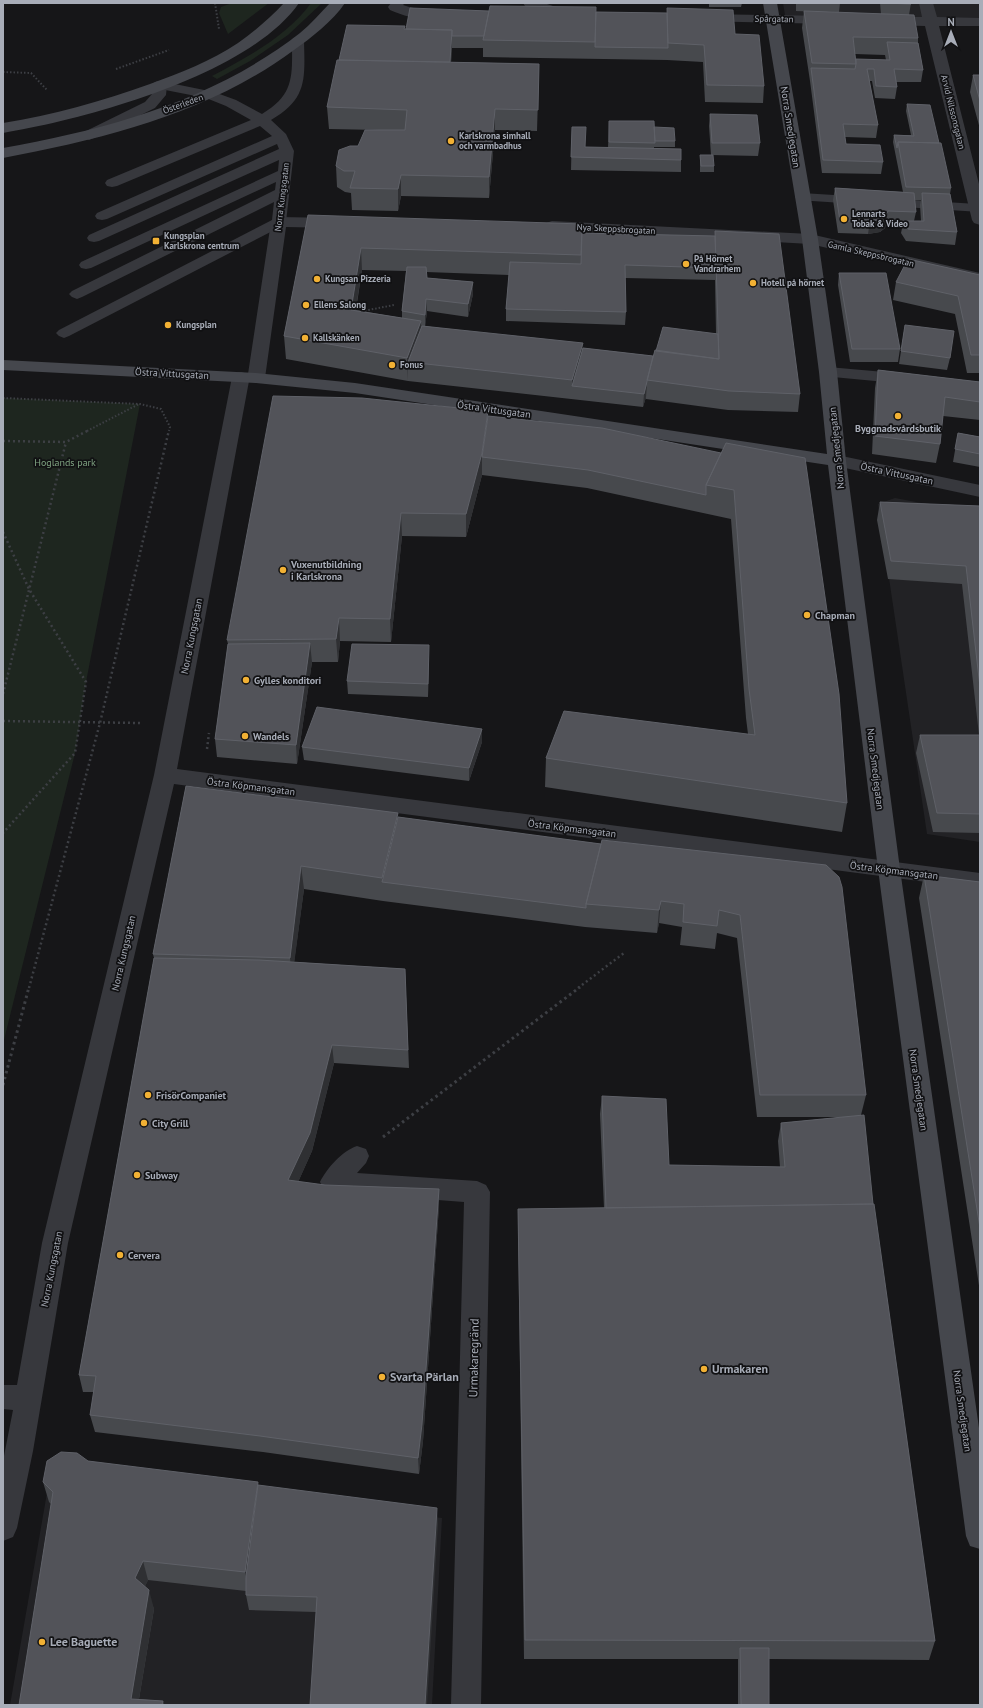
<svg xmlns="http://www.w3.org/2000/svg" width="983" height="1708" font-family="'PT Sans',sans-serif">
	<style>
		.built { fill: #222225 }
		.green { fill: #1e261f }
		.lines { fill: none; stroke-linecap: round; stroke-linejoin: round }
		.path-far2 { stroke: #3d3f44; stroke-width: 2; stroke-dasharray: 1.5 2; stroke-linecap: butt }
		.path-far1 { stroke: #3d3f44; stroke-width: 2.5; stroke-dasharray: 2 3; stroke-linecap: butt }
		.path { stroke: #3d3f44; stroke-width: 3; stroke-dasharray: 2.5 3.5; stroke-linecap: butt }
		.lane { fill: #37383d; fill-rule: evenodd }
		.street { fill: #37383d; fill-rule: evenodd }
		.secondary { fill: #45474d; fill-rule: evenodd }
		.wall { fill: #47494d; fill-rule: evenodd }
		.shaded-wall { fill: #2f3033 }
		.building { fill: #525359; stroke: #5f6168 }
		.poi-dot { fill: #f2b134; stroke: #111113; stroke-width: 1.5 }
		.labels { text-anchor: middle; stroke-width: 3.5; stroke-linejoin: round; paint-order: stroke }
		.far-street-label { font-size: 9px; fill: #a8adb8; stroke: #111113 }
		.far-poi-label { font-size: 9px; font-weight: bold; fill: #a8adb8; stroke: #111113; text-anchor: start }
		.street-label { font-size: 10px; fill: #a8adb8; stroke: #111113 }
		.poi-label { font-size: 10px; font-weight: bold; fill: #a8adb8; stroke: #111113; text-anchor: start }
		.park-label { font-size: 10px; fill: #7fa381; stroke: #111113 }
		.near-street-label { font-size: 12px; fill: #a8adb8; stroke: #111113 }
		.near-poi-label { font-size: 12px; font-weight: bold; fill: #a8adb8; stroke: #111113; text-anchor: start }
	</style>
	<rect width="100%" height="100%" fill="#161618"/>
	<path class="built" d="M783 3H980V20L786 21Z
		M895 498 980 514V842L927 834 878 504Z
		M51 1470 442 1518 432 1705H10Z"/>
	<path class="green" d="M232 3H269L228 34 219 13 221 7Z
		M311 3H322L288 35 250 61 217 79 212 76C248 57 287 36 311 3Z
		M3 398 140 404 86 682 75 753 3 1044Z"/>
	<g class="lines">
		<path class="path-far2" d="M215 3 219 29
			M116 69 169 50
			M3 72 31 73 47 90
			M358 312 394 305
			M3 398 140 404 161 409 170 427 169 431
			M87 431 139 404"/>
		<path class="path-far1" d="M3 441 66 442 89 430
			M3 532 29 589 86 682 75 753 3 833
			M3 694 66 442
			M3 721 140 723
			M207 749 209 733
			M29 988 100 723 169 430
			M578 988 624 953"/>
		<path class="path" d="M3 1085 29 987
			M383 1137 580 987"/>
		<path class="lane" d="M298 37 303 38 304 41C305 80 307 99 271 120L286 134 294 151 286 222 284 225 69 336 64 338 59 336 56 333 59 330 272 220 274 202 82 297 77 299 72 297 69 294 72 291 275 190 276 182 91 268 86 269 81 268 79 265 81 262 278 171 279 160 99 241 94 242 89 241 87 238 89 235 279 149 277 144 107 219 102 220 97 219 95 216 97 213 272 136 260 126 117 186 112 187 107 186 105 183 107 180 251 120 226 106 206 98 155 88 153 85 155 82 160 81 214 92 236 100 262 114C295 94 292 76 292 41L293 38Z
			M802 193 977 204H980V212L797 200 795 197 797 194Z"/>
		<path class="street" d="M391 3H405L403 5C418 11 429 8 444 12L446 15 444 18C426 23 407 17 390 10L388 7Z
			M523 3H544L574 13 576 16 574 19 569 20 525 6Z
			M919 3H933L937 17 980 18V26H939L980 188V225L974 223 972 220 925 26 885 25 880 24 878 21 880 18 885 17H922Z
			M703 14 833 16 838 17 840 20 838 23 833 24 698 21 696 18 698 15Z
			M160 81 165 82 167 85 166 95 155 108 94 138 89 140 84 138 81 135 84 132 145 102 152 94 153 85 155 82Z
			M279 217 336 218 342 220 344 223 342 226 336 228 286 227 265 378 262 382 256 383 249 381 177 769 980 873V889L174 784 68 1243 33 1451 17 1528 13 1537 3 1541V1461L13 1410 3 1409V1385H17L42 1243 154 775 232 377 235 373 241 372 248 374 271 222 273 219Z
			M552 221 810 234 980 273V283L810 244 546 229 544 226 546 223Z
			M828 367 907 374 913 375 916 379 913 383 907 384 822 376 819 372 822 368Z
			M837 455 980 485V497L831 465 828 461 831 457Z
			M357 1146 366 1149 369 1156 366 1163 357 1173 477 1181 486 1185 490 1192 481 1705H451L464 1202 333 1192 324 1189 320 1182C327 1168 342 1151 357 1146Z"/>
		<path class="secondary" d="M284 3H299C249 75 87 119 3 133V123C53 115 102 101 150 84 180 73 211 61 238 43 255 31 270 18 284 3Z
			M330 3H345C333 21 311 38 294 50 209 113 105 139 3 158V148C109 129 214 100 300 33 311 24 320 13 330 3Z
			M763 3H777L818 239 837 372 846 461 900 869 980 1435V1549L970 1546 966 1536 878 869 828 465 355 393 256 383 3 370V360L256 373 355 383 827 454 819 372 802 239Z"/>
	</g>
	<path class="wall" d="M709 3H742L741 7H709Z
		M796 3H840L839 12 796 11Z
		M880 3H911L909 15 918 38V43L923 70 921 82H896L897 87 895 99 875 98 872 81H869L878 125 876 138 845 137 846 144 883 162 881 174 822 173 810 81 802 28 804 11 881 14ZM855 54 885 55 886 60 856 59Z
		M667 8 735 34 764 86 763 103 705 102 703 62 667 60 483 57V48H452L451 62 539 64 537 131 495 130 489 198 401 196 398 211 352 210 351 193 345 192 337 187 336 166 358 146 379 130 329 129 327 107 339 60 405 29 489 11 667 13Z
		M973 75H980V129L970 92Z
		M907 104 939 143 951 188 950 194 957 232 955 245 906 241 901 233 903 224 886 223 885 228 880 232 868 234 838 233 833 200 835 188 903 192 893 142 894 135H911L906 111ZM915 200H921L920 205 921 221H914L916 212Z
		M710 114 760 143 758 156 711 155 709 126Z
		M609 121 654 127 675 141V147H654V149L681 160V172L571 170 572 127 585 147 608 148Z
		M700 155 714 166V172H700Z
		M308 215 582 233 715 236V231L800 394 798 412 728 410 646 399V397L643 407 408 381 286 359 284 336ZM362 270 406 271 402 311V318L356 310ZM426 272 509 275 506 309V321L625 325 626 312 625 278 715 280 716 333 656 351 653 356 583 348 425 326 427 311 468 317 473 294V282L427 278Z
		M839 273 900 349 898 362H850L838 285Z
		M980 275V373H967L955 314 893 300 896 282Z
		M905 325 950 358 947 370 899 364Z
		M878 370 980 382V420L943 416 940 444 936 463 872 454 875 388Z
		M488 411V416L721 453 847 803 842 832 545 787 546 758 748 734 746 718 731 519 587 488 482 475 466 537 402 536 391 642 340 641 338 662H312L297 764 217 757 215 739 228 644 227 640Z
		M958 433 980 437V467L953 462Z
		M880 502 980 506V833L933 832 916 753 920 735H979L962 584 888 579 877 520Z
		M429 658 428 697 348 694 347 681Z
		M482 729V742L469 781 304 760 302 747Z
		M186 786 398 813V817L601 844 826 865 866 1095 861 1115 873 1204 935 1641 929 1660 769 1659V1705H738V1659H524L518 1230V1209L604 1208 600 1114 602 1096 669 1165 780 1167 778 1141 781 1123 844 1117H757L737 938 717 933 715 949 680 945 682 927 659 923 657 933 585 927 383 901 304 889 294 962 405 969 409 1068 334 1063 312 1151 298 1182 325 1185 439 1189V1206L423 1441 419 1474 263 1452 95 1432 90 1415 94 1392H83L79 1375 154 958 153 954Z
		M924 875 980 882V1292L919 898Z
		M88 1461 258 1485 438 1524 316 1612 249 1610 246 1595V1591L148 1580 145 1586 154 1609 139 1699 163 1701 164 1705H19L51 1504 49 1502 43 1482Z"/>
	<path class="shaded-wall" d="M452 30V47L450 83 449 66Z
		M495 109V130L489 198V177Z
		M401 175V196L398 211V189Z
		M888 211 885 228 880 232 868 234 870 221Z
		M361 248 362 270 352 332 351 310Z
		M473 282V294L468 317V304Z
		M426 299 427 311 425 328V315Z
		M421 321 422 344 408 362V381L407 358Z
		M583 343 582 361 572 386V380Z
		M647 384 646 397 643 407 644 394Z
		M488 411V434L482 457V475L466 537V514Z
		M401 513 402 536 391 642 390 619Z
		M339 618 340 641 338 662 336 639Z
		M310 643 312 662 297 764 296 745Z
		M429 645V658L428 697V684Z
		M482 729V742L469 781V768Z
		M398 813 399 836 382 882V878Z
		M301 866 304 889 292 980 290 958Z
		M661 901 659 923 657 933 659 910Z
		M332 1045 334 1063 312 1151 291 1198 288 1180Z
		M439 1189V1206L423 1441 419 1474 418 1458Z
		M258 1482 261 1502 248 1591 245 1572Z
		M437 1508 438 1524 427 1705H425Z
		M143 1561 148 1580 140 1597 135 1578Z
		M149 1590 154 1609 138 1705 131 1699Z"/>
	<path class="building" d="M883 3H911V4Z
		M490 6 596 7 595 42 483 40Z
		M410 8 489 11 484 36H452V30L406 29Z
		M667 8 733 10 735 34 759 35 764 86 707 85 704 45 668 43Z
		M804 11 914 15 918 38 853 37 856 64 812 63Z
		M596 12 667 13 668 48 595 47Z
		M347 25 405 26 404 29 452 30 450 62 339 60Z
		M887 42 918 43 923 70 894 69 897 87 876 86 874 69H867L878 125 843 124 846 144 880 145 883 162 823 160 811 68 855 69 856 64V59L890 60Z
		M337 60 539 64 538 110 495 109 489 177 401 175 398 189 350 188 355 171H344L336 166 339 150 350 146H358L365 130H405L407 110 327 107Z
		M973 75H980V101Z
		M907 104 930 105 939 143 898 142 897 148 894 135 914 136Z
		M710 114 757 115 760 143H712Z
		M609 121H654L655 143 609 142Z
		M572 127H586L585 147 681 149V160L571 157Z
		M654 127 674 128 675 141H655Z
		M898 142 941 143 951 188 906 187Z
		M700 155H713L714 166H701Z
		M835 188 914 193 916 212 888 211 886 215 881 220 870 221H840Z
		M922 193 950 194 957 232 908 229 903 221H924Z
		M308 215 582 224 581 255 361 248 351 310 421 321 407 358 284 336Z
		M715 231 779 234 800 394 729 391 647 380 655 350 719 359Z
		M582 233 715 236 716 268 625 265 626 312 506 309 510 262 581 264Z
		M908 259 980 275V355H971L958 296 896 282Z
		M407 267H426L427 278 473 282 468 304 426 299 425 315 402 311Z
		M839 273H886L900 349H852Z
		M905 325 954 331 950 358 901 351Z
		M422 326 583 343 572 380 408 362Z
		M663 327 718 334 719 359 656 351Z
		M583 348 653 356 644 394 572 386Z
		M878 370 980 382V402L945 397 940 444 875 436Z
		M273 396 362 398 488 411 482 453 466 514 401 513 390 619 339 618 336 639 227 640Z
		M488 416 602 428 721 453 706 485V495L588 470 482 457Z
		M958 433 980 437V454L955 449Z
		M726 443 805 458 839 694 847 803 546 758 564 711 755 735 749 689 734 490 706 485Z
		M880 502 980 506V687L966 566 891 561Z
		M310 643 296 745 215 739 228 644Z
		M352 644 429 645 428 684 347 681Z
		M317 707 482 729 469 768 302 747Z
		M920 735H980V814L937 813Z
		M186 786 398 813 382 878 301 866 290 958 153 954Z
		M398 817 601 844 586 904V908L382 882Z
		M602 840 826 865 839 877 842 887 866 1095H760L740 915 719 910 717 926 683 922 684 904 661 901 659 910 586 904Z
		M924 875 980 882V1228Z
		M154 958 259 960 405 969 408 1050 332 1045 310 1133 288 1180 325 1185 439 1189 422 1424 418 1458 260 1436 90 1415 96 1376 79 1375Z
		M602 1096 666 1099 669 1165 785 1167 781 1123 864 1115 873 1204 606 1208Z
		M874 1204 935 1641 525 1640 518 1209Z
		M61 1452 77 1453 88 1461 258 1482 245 1572 143 1561 135 1578 149 1590 131 1699 163 1701 162 1705H19L53 1492 43 1482 47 1461Z
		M258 1485 437 1508 425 1705H310L317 1597 246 1595V1576Z
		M740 1648H769V1705H741Z"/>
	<g class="poi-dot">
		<circle cx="451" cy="141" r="4"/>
		<circle cx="844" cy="219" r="4"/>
		<rect x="152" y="237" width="8" height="8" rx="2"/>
		<circle cx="686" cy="264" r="4"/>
		<circle cx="317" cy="279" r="4"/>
		<circle cx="753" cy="283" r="4"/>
		<circle cx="306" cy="305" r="4"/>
		<circle cx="168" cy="325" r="4"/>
		<circle cx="305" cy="338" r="4"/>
		<circle cx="392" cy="365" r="4"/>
		<circle cx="898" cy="416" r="4"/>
		<circle cx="283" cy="570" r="4"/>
		<circle cx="807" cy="615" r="4"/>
		<circle cx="246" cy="680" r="4"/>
		<circle cx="245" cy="736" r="4"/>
		<circle cx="148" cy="1095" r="4"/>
		<circle cx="144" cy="1123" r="4"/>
		<circle cx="137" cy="1175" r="4"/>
		<circle cx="120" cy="1255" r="4"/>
		<circle cx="704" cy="1369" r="4"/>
		<circle cx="382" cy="1377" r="4"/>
		<circle cx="42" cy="1642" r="4"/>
	</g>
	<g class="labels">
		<g class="far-street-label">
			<text transform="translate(774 19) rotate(1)" y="3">Spårgatan</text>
			<text transform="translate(183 104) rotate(-20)" y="3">Österleden</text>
			<text transform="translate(953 112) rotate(76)" y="3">Arvid Nilssonsgatan</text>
			<text transform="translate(282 197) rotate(-83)" y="3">Norra Kungsgatan</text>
			<text transform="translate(616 229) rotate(3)" y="3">Nya Skeppsbrogatan</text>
			<text transform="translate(871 254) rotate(13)" y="3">Gamla Skeppsbrogatan</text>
		</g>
		<g class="far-poi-label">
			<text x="459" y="139">Karlskrona simhall<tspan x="459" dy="10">och varmbadhus</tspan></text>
			<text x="852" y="217">Lennarts<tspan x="852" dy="10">Tobak &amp; Video</tspan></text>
			<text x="164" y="239">Kungsplan<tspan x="164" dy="10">Karlskrona centrum</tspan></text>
			<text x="694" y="262">På Hörnet<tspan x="694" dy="10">Vandrarhem</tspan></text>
			<text x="325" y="282">Kungsan Pizzeria</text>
			<text x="761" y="286">Hotell på hörnet</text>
			<text x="314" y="308">Ellens Salong</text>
			<text x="176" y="328">Kungsplan</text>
			<text x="313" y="341">Kallskänken</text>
			<text x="400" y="368">Fonus</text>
		</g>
		<g class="street-label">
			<text transform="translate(791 127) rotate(81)" y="4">Norra Smedjegatan</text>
			<text transform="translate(172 373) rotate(3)" y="4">Östra Vittusgatan</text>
			<text transform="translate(494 409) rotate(8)" y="4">Östra Vittusgatan</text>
			<text transform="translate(836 448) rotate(-96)" y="4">Norra Smedjegatan</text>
			<text transform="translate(897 473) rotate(12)" y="4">Östra Vittusgatan</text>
			<text transform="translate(191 636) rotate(-79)" y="4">Norra Kungsgatan</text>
			<text transform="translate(876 769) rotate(83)" y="4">Norra Smedjegatan</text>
			<text transform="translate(251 786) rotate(7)" y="4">Östra Köpmansgatan</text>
			<text transform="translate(572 828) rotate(7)" y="4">Östra Köpmansgatan</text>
			<text transform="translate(894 870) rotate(7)" y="4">Östra Köpmansgatan</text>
			<text transform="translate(123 953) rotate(-77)" y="4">Norra Kungsgatan</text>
			<text transform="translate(919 1090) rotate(82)" y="4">Norra Smedjegatan</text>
			<text transform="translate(51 1269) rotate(-79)" y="4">Norra Kungsgatan</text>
			<text transform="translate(963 1411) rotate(82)" y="4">Norra Smedjegatan</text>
		</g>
		<g class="poi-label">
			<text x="898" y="432" text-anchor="middle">Byggnadsvårdsbutik</text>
			<text x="291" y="568">Vuxenutbildning<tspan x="291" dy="12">i Karlskrona</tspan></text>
			<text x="815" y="619">Chapman</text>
			<text x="254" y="684">Gylles konditori</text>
			<text x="253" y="740">Wandels</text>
			<text x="156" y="1099">FrisörCompaniet</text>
			<text x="152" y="1127">City Grill</text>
			<text x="145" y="1179">Subway</text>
			<text x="128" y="1259">Cervera</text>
		</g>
		<g class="park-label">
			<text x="65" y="466">Hoglands park</text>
		</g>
		<g class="near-street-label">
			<text transform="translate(474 1358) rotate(-89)" y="4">Urmakaregränd</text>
		</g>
		<g class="near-poi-label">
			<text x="712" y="1373">Urmakaren</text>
			<text x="390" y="1381">Svarta Pärlan</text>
			<text x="50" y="1646">Lee Baguette</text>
		</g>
	</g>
	<rect width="983" height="1708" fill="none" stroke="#a8adb8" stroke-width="8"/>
	<g transform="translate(951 32)" stroke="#111113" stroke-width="3" paint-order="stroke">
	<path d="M0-3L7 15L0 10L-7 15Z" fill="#a8adb8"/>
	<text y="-6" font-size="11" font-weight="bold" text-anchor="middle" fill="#a8adb8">N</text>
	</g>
</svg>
